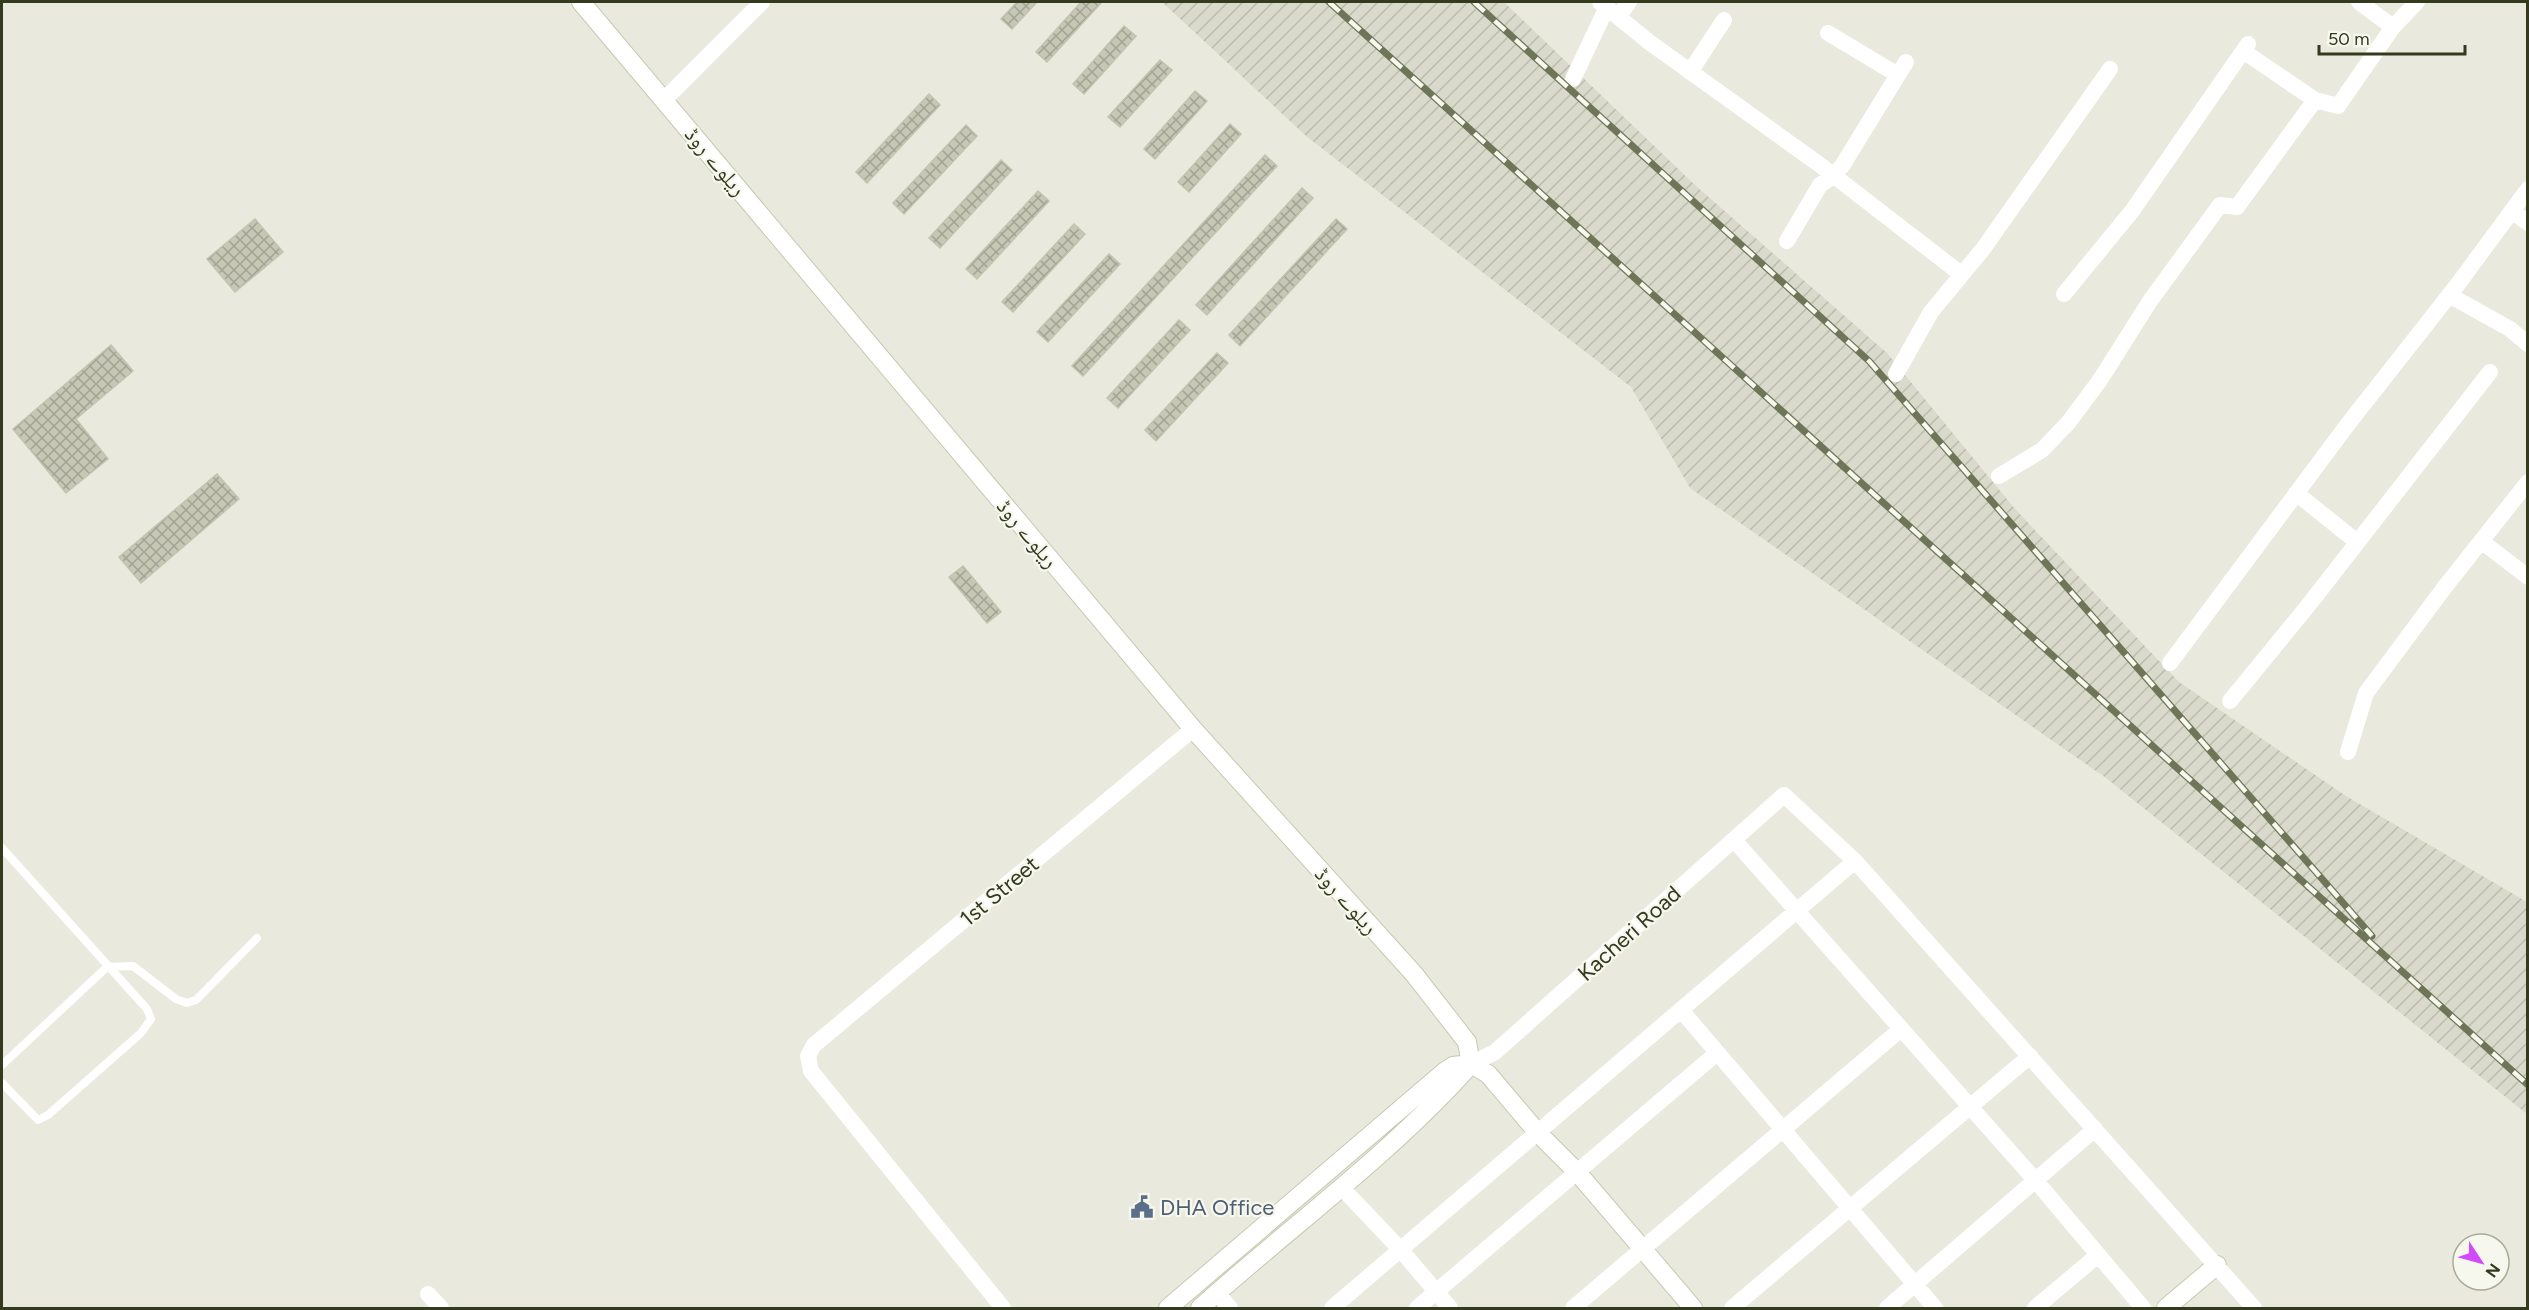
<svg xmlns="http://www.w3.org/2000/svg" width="2529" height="1310" font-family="Figtree,'Noto Naskh Arabic',sans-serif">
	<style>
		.industrial { fill: url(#industrial-furrows) }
		.building { fill: url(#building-cross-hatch); stroke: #c1c4af; stroke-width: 1.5 }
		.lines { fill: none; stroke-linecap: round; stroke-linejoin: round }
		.secondary-casing { stroke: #c6caaf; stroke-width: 20 }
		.lane { stroke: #fff; stroke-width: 8 }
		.street { stroke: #fff; stroke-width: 16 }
		.secondary { stroke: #fff; stroke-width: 18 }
		.rail-casing { stroke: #6e7657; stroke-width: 7 }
		.rail { stroke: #f6f7ed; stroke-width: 4.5; stroke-dasharray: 14; stroke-linecap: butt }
		.labels { text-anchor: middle; stroke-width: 4.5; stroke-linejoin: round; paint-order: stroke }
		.street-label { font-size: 22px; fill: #333a1e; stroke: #f6f7ed }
		.service-label { font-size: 22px; fill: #4e5e75; stroke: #f6f7ed; text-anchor: start }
	</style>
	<defs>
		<pattern id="industrial-furrows" width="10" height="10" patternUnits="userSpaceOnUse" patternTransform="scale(1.5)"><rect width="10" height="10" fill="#d9dacb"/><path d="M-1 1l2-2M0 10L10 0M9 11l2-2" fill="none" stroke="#bbbcae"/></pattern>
		<pattern id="building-cross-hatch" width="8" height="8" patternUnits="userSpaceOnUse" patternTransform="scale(1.5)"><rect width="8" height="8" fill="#c6c8b5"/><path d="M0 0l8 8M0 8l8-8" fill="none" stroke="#a1a393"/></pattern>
	</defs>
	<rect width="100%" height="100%" fill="#e9eadd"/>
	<path class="industrial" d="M1162 2H1504L1696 186 1887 353 2015 509 2179 682 2346 796 2527 902V1114L2106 778 1690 488 1631 387 1306 136Z"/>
	<path class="building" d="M1017 2H1037L1012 29 1001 19Z
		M1081 2H1102L1047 62 1036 52Z
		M1124 26 1136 36 1084 94 1073 84Z
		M1160 60 1172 70 1120 127 1108 117Z
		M1195 91 1207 101 1155 159 1144 149Z
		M929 94 940 105 867 183 856 172Z
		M1230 124 1241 134 1189 192 1178 182Z
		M966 125 977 136 904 214 893 203Z
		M1265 155 1277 166 1083 376 1072 366Z
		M1001 160 1012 170 940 248 929 238Z
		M1302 188 1313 198 1207 315 1196 305Z
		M1038 191 1049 201 977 279 966 269Z
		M255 219 283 252 235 292 207 259Z
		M1336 219 1347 229 1240 346 1229 335Z
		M1074 224 1085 234 1013 312 1002 302Z
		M1109 254 1120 264 1048 342 1037 332Z
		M1179 320 1190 330 1118 408 1107 398Z
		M111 345 133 371 76 419 108 459 66 493 13 429Z
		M1217 353 1228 363 1156 441 1145 430Z
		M217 474 239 499 141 583 119 557Z
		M963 566 1001 612 987 623 949 577Z"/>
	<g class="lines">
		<g class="secondary-casing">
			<path id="secondary" d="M581 2 1193 729 1414 974 1467 1042 1471 1064
				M1471 1064 1488 1074 1538 1133 1577 1172 1693 1308
				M1168 1308 1444 1072 1453 1066 1471 1064
				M1200 1308C1290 1227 1390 1155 1471 1064
				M2166 1308 2217 1265"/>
		</g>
		<path class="lane" d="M2 848 147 1009 151 1019 141 1033 48 1115 38 1120 2 1083
			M2 1065 107 967 133 966 176 999 187 1003 196 1000 257 938"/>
		<path class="street" d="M1600 2 1649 42 1820 165 1961 274
			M2359 2 2393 27
			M1618 17 1629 2
			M1828 33 1898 75
			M2243 51 2315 100
			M1690 72 1724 20
			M1573 79 1607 7
			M664 100 762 2
			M2512 211 2528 223
			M1787 241 1820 185 1834 175 1842 166 1906 62
			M2064 294 2132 211 2248 44
			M2449 295 2510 329 2528 344
			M1896 374 1931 312 1983 249 2110 69
			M1999 476 2042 450 2068 423 2100 380 2150 301 2220 205 2237 207 2315 100 2338 106 2393 27 2417 2
			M2296 493 2357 542
			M2481 541 2528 577
			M2170 663 2348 424 2458 284 2528 189
			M2230 701 2311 602 2490 372
			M2348 752 2366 693 2444 588 2528 482
			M1734 840 2036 1181 2143 1308
			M1681 1010 1935 1308
			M1471 1064 1495 1052 1784 795 1855 861 2254 1308
			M1341 1187 1400 1249 1450 1308
			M1217 1293 1230 1308
			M428 1294 441 1308
			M1003 1308 811 1071 808 1056 814 1045 1193 729
			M1332 1308 1855 861
			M1417 1308 1717 1053
			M1573 1308 1901 1029
			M1732 1308 2030 1056
			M1887 1308 2095 1129
			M2035 1308 2098 1255"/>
		<use href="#secondary" class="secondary"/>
		<g class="rail-casing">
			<path id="rail" d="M1329 2 2528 1085
				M1474 2 1869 361 2372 936"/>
		</g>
		<use href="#rail" class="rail"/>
	</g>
	<defs>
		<g id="civic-bare" transform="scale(1.8)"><path d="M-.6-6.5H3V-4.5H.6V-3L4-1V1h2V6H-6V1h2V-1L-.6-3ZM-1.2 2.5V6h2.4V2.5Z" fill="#5c6f8a" stroke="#f6f7ed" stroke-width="2.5" paint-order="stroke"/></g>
	</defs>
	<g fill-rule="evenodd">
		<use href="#civic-bare" x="1142" y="1207"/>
	</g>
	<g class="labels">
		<g class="street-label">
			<text transform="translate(716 161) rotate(50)" y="8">ریلوے روڈ</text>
			<text transform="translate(1028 533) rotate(50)" y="8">ریلوے روڈ</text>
			<text transform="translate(999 891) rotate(-40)" y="8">1st Street</text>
			<text transform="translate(1347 900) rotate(48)" y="8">ریلوے روڈ</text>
			<text transform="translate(1629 933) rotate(-42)" y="8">Kacheri Road</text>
		</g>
		<g class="service-label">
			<text x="1160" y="1215">DHA Office</text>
		</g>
	</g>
	<rect width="2529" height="1310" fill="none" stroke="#333a1e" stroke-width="6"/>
	<g transform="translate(2481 1262) rotate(126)"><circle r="28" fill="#f6f7ed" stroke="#a8ab9a" stroke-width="1.5"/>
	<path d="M0-4.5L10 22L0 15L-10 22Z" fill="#d34afb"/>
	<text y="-9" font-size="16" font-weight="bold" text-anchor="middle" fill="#333a1e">N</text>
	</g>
	<path d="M2319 45v9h146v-9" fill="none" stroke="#333a1e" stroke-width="3"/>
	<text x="2328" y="45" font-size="18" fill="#333a1e" stroke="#f6f7ed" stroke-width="4.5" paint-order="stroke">50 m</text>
</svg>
